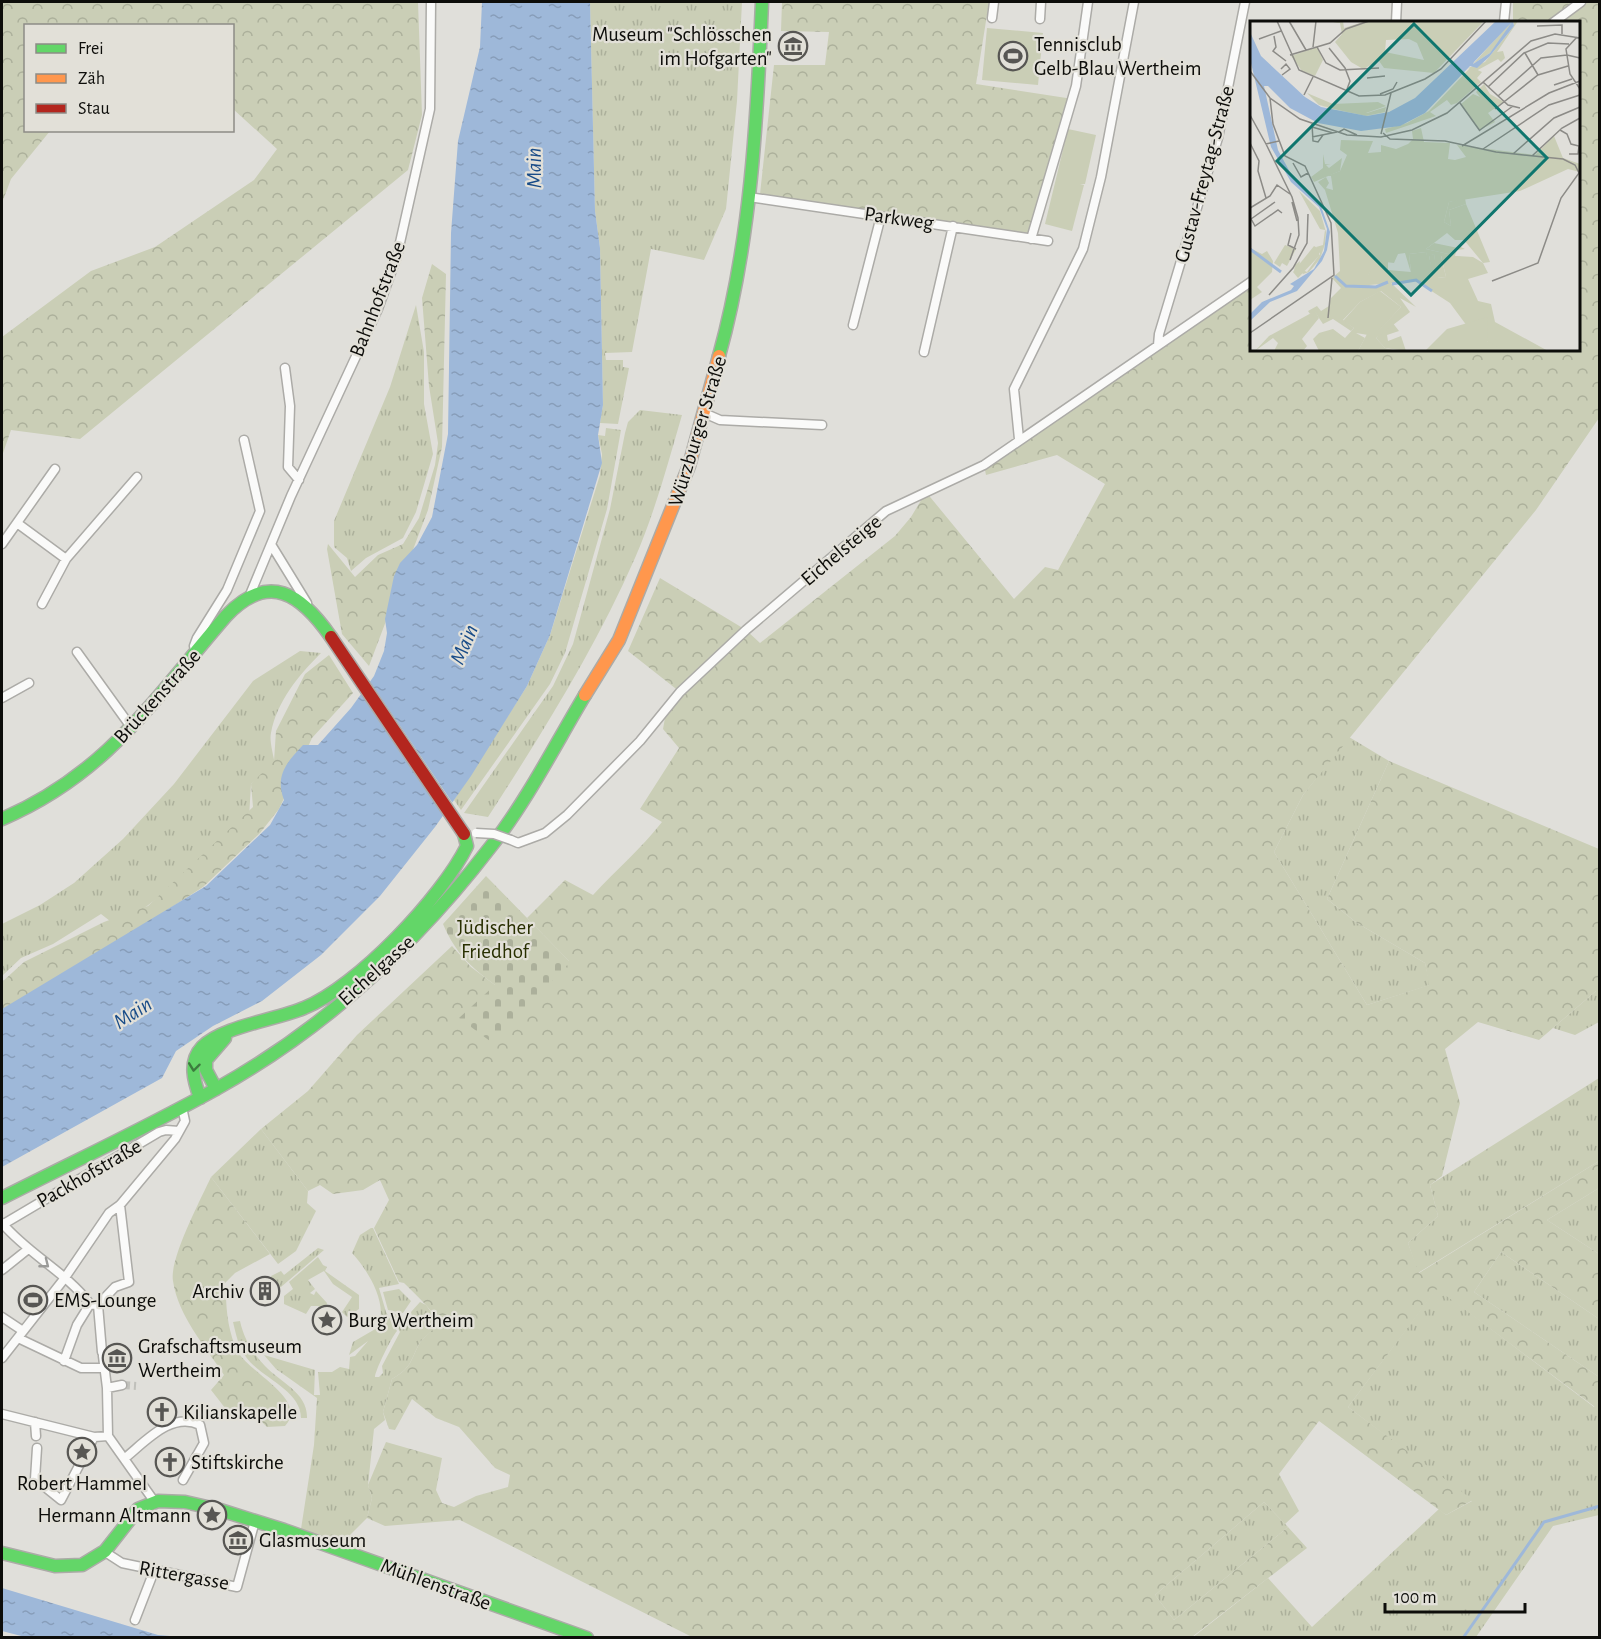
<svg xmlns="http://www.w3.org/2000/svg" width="1601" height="1639" font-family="'Alegreya Sans',sans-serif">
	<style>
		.grass { fill: url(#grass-tufts) }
		.forest { fill: url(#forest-crowns) }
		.cemetery { fill: url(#cemetery-stones) }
		.pitch { fill: #caceb6 }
		.water { fill: url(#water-ripples) }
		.pier { fill: #e0dfda }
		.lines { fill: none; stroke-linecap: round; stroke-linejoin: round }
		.stream { stroke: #9eb8d9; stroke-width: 3 }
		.street-tunnel { stroke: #c0c0bb; stroke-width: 8; stroke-dasharray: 8 4; stroke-linecap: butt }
		.street-casing { stroke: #acaba7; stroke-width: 11 }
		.fast-casing { stroke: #acaba7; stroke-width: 15 }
		.slow-casing { stroke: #acaba7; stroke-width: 15 }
		.jam-casing { stroke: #acaba7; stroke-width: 15 }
		.street { stroke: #fafaf9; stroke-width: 8 }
		.fast { stroke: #63d668; stroke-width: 12 }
		.slow { stroke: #ff974d; stroke-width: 12 }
		.jam { stroke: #b3261e; stroke-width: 12 }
		.street-bridge-casing { stroke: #acaba7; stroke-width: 11; stroke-linecap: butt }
		.street-bridge { stroke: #fafaf9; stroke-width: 8 }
		.oneway { stroke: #3c7c3e }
		.oneway2 { stroke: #9b9b99 }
		.labels { text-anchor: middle; stroke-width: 4.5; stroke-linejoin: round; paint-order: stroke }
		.poi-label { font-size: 21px; fill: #0d0d0a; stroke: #e2e0d8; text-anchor: start }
		.street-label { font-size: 21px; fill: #0d0d0a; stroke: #e2e0d8 }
		.park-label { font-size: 21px; fill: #282f00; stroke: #e2e0d8 }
		.water-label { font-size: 22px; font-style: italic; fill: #194c88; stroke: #e2e0d8 }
		.inset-river { fill: none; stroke: #9eb8d9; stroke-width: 3 }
		.inset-road { fill: none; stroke: #8c8b87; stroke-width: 1.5 }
		.view { fill: #0f766e; fill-opacity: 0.15; stroke: #0f766e; stroke-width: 3 }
		.inset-edge { fill: none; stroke: #0d0d0a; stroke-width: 3 }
	</style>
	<defs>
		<pattern id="grass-tufts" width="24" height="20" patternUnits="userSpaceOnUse" patternTransform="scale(1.5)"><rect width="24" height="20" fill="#caceb6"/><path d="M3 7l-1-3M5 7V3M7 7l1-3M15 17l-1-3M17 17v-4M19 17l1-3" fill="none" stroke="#acb09b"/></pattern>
		<pattern id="forest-crowns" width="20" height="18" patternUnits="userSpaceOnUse" patternTransform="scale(1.5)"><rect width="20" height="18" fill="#caceb6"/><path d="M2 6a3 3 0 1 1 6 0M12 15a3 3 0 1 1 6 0" fill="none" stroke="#acb09b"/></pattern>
		<pattern id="cemetery-stones" width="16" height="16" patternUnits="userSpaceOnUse" patternTransform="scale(1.5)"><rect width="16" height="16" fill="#caceb6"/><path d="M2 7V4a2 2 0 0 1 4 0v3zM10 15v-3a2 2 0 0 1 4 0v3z" fill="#acb09b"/></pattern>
		<pattern id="water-ripples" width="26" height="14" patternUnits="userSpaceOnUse" patternTransform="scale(1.5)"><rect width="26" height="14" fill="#9eb8d9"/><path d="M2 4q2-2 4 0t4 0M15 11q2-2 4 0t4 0" fill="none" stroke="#879db9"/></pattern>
	</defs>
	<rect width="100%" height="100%" fill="#e0dfda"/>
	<path class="grass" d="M590 2H742L737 101 726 209 704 260 651 249 632 352 605 353 606 360H623V367L629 368 618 424 600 423 603 405 600 248 595 211Z
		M416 305 424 352V404L433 454 416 512 403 538 366 558 351 571 347 558 334 547V521L390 387Z
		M640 410 682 415C668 463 655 512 635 558 595 649 541 735 488 817L464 813 553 686 573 644 610 509 625 433 628 422Z
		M606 428 621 430 607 509 565 653 550 684 461 810 454 800 527 686 550 635 600 475 602 454 598 435 605 436Z
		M300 651 321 653C299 675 277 701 271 733 269 742 274 756 275 766L251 784 249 818 232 844 129 919 110 921 101 914 53 944 21 958 2 976V924L40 905 74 883 123 839 174 784 253 681Z
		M1349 737 1389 761 1327 899 1357 923 1425 963 1430 985 1367 1005 1274 852 1303 795Z
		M1596 991H1599V1022L1575 1035 1553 1028Z
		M1599 1078V1161L1418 1273 1408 1243 1438 1216 1430 1185Z
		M261 1129 308 1191 307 1203 316 1211 296 1251 278 1264 211 1177Z
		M1599 1188V1254L1547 1220Z
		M371 1228H373L399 1284 379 1288 386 1312 397 1331C391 1338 375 1371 375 1377H379L383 1373 382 1366 400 1332 389 1312 401 1316V1323L405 1326 412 1316 411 1312 420 1302 426 1305 439 1323C434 1331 423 1337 419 1344 410 1362 411 1368 392 1379L383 1412 385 1420 374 1429 368 1485 372 1498 367 1518 342 1543 301 1529 314 1445 317 1398 276 1369 264 1355 315 1370 314 1395H320L318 1372H332L340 1367 349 1369 350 1357 355 1356 368 1341 349 1355 353 1342 377 1328C390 1305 367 1269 352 1253L360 1235Z
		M318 1248 324 1250 281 1287 273 1289 271 1276 281 1271 284 1275Z
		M1501 1252 1599 1319V1377L1474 1292Z
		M318 1257 323 1265 327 1267 325 1271 359 1295V1309L347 1317 342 1312 352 1297 333 1284 324 1271 308 1280 315 1289 310 1293 314 1295 316 1291 327 1303 325 1310 318 1306H311L306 1314 284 1304V1296L293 1289 289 1282Z
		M1437 1288 1594 1407 1599 1400V1515L1553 1526 1476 1637 1192 1638 1268 1578 1312 1627 1439 1509 1446 1515 1472 1501 1348 1407Z
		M399 1289 411 1301 403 1313 388 1310 383 1292Z
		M240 1321C244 1339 252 1352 265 1366 281 1383 308 1393 307 1418H301C301 1390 261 1378 246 1357 238 1346 236 1334 233 1322Z
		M1264 1502 1288 1527 1174 1620 1155 1595Z"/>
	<path class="forest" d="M2 2H418L422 115 408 170 80 439 11 430 2 456V337L91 271 155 247 254 180 277 149 233 109 232 26H26V130L50 131 11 179 2 203Z
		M782 2H989L976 84 1073 99 1031 239 789 203 760 194 774 65H825L829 32 781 31Z
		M1513 2H1599V418L1536 510 1303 795 1274 852 1367 1005 1429 985 1425 963 1357 923 1327 899 1389 761 1599 849V991H1596L1539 1040 1478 1022 1445 1049 1460 1103 1442 1176 1430 1185 1438 1216 1408 1243 1419 1273 1599 1161V1188L1547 1220 1599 1254V1319L1501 1252 1474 1292 1599 1377V1400L1595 1407 1437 1289 1348 1407 1473 1500 1446 1515 1319 1421 1279 1474 1299 1511 1285 1524 1264 1502 1155 1595 1174 1620 1288 1527 1307 1548 1192 1637H692L460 1520 385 1526 367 1518 372 1498 368 1485 386 1442 442 1458 436 1490 442 1503 454 1507 476 1496 508 1487 510 1475 495 1468 459 1427 436 1418 412 1399 395 1430 389 1429 383 1412 392 1379C411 1368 410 1362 419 1344 423 1337 433 1331 439 1323 430 1307 417 1296 404 1283L399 1282 374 1228 389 1200 380 1180 363 1190 333 1194 320 1185 308 1191 261 1129 308 1091 357 1035 452 946 471 967 495 985 569 961 527 918 565 880 593 895C616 870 641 849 662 822L640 809 679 748 663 729 667 707 680 692 628 651 660 578 746 630 760 643 895 536 911 517 926 492 1014 599 1045 567 1058 570 1105 484 1057 455 986 475 984 465 1215 307 1251 275 1252 350H1578V22H1513Z
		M432 264 446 274 442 447 428 510 369 666 342 634 327 549 328 544 355 577 378 555 403 544 419 518 435 465 438 443 429 386 422 298Z
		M329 655 353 693 312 738 279 809 260 833 203 887 2 1017V982L24 962 104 922 148 906 253 807 251 784 274 761 276 731 305 674Z
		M211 1177 270 1254 235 1273 221 1287 226 1293C226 1312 229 1335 238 1352 251 1374 309 1400 285 1426L267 1427 261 1421 229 1413 211 1390 224 1375C206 1347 178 1316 173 1281 169 1259 201 1199 211 1177Z"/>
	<path class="cemetery" d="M486 876 570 962 494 1044 459 1018 495 985C470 966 456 954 443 924Z"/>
	<path class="pitch" d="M987 28 1043 33 1038 85 982 80Z
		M1068 129 1096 135 1085 184H1080L1084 185 1072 231 1045 224Z"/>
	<path class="water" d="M482 2H590L595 211 600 248 603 405 598 435 602 463 550 635 527 686 471 776 435 827 380 896 321 955 262 1001 213 1026 176 1051 162 1078 2 1167V1009L206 886 270 825 284 800C275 776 286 763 303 745H318L351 708 374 676 384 651 387 633 385 619 394 576 400 563 417 545 432 517 448 434 451 233 458 141 480 47Z
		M2 1588 158 1635 182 1637 29 1638 2 1631Z"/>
	<path class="pier" d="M368 679 454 805 445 818 359 691Z"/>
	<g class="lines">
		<path class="stream" d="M1463 1638 1544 1522 1600 1506"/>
		<path class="street-tunnel" d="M122 1385 136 1386"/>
		<g class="street-casing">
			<path id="street" d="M992 18 994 2
				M1040 19 1041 2
				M1396 22 1397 2
				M1504 22 1506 2
				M1554 22 1581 2
				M749 197 1048 241
				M1031 239 1076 86 1088 2
				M853 325 881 216
				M1158 345 1159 334 1218 138 1245 2
				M924 352 953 226
				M285 368 290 406 288 467 299 480
				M704 413 720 420 822 425
				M1019 439 1014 389 1083 249 1101 177 1134 2
				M17 523 66 559
				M2 544 55 469
				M272 546 307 603
				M249 597 291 496 378 309 397 256 430 109 431 2
				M42 604 66 559 137 477
				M77 652 131 727
				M196 653 194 646 197 638 227 590 260 511 244 440
				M2 698 29 683
				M511 840 518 843 545 833 567 815 640 741 680 692 746 630 886 511 984 465 1252 281
				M2 1223C28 1254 66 1272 90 1304L98 1305
				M2 1225 159 1132 166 1130 179 1131
				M2 1270 27 1250
				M2 1317 23 1331
				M18 1338 81 1368H105
				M102 1352 98 1305 115 1287 129 1282 120 1205
				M103 1356 107 1388 108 1436
				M2 1358 64 1279 109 1213 120 1205 175 1139 185 1121 182 1107
				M64 1361 77 1325 90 1304
				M107 1388 122 1385
				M2 1414 94 1437 108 1436
				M35 1422 36 1436
				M108 1436 154 1501
				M37 1448 35 1479 61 1500 94 1437
				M125 1458C146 1441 172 1411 200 1425L204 1443 183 1480
				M105 1552 122 1563 237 1587 255 1521
				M135 1620 154 1571"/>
		</g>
		<g class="fast-casing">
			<path id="fast" d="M719 356C751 241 757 121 762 2
				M2 819C107 774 154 699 226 616 269 571 301 594 331 637
				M216 1089 206 1070V1060L225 1038
				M200 1098C194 1081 188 1062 202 1047 223 1026 276 1020 304 1008 357 987 442 897 467 846L464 834
				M2 1198C73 1162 146 1128 216 1089 324 1029 417 943 492 845 528 799 555 745 585 695
				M2 1553 55 1566 82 1565 105 1551 138 1509 158 1501 185 1502 220 1510 284 1530 587 1638"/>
		</g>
		<g class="slow-casing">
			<path id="slow" d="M585 695 619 640 689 466 719 356"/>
		</g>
		<g class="jam-casing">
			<path id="jam" d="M331 637 464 834"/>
		</g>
		<use href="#street" class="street"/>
		<use href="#fast" class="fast"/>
		<use href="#slow" class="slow"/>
		<use href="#jam" class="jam"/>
		<g class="street-bridge-casing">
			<path id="street-bridge" d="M476 833 494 834 511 840"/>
		</g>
		<use href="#street-bridge" class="street-bridge"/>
	</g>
	<defs><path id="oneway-chevron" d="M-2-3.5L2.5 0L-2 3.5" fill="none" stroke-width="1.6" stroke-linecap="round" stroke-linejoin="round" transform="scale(1.5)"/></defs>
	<use class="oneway" href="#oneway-chevron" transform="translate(194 1067) rotate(97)"/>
	<use class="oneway2" href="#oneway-chevron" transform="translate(45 1264) rotate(38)"/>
	<defs>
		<g id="museum-ring" transform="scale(1.5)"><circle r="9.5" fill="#e2e0d8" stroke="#575653" stroke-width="1.5"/><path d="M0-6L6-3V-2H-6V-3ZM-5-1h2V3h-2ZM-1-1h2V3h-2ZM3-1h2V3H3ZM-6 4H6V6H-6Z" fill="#575653"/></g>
		<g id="stadium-ring" transform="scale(1.5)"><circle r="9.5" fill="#e2e0d8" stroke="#575653" stroke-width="1.5"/><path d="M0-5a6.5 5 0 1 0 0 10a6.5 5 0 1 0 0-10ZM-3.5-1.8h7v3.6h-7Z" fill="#575653"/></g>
		<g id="building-ring" transform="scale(1.5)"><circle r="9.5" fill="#e2e0d8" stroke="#575653" stroke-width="1.5"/><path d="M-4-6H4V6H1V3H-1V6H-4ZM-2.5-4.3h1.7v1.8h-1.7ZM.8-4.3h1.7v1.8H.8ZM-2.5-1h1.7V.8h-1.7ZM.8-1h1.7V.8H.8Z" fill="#575653"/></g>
		<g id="sight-ring" transform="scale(1.5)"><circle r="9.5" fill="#e2e0d8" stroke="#575653" stroke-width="1.5"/><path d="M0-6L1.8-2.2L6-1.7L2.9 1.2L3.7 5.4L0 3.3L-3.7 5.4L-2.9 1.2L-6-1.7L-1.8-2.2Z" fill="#575653"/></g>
		<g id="church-ring" transform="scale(1.5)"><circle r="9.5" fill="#e2e0d8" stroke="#575653" stroke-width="1.5"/><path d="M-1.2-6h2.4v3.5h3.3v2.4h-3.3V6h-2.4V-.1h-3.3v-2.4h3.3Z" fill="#575653"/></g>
	</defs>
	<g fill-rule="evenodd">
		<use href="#museum-ring" x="793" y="46"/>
		<use href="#stadium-ring" x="1013" y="56"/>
		<use href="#building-ring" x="265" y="1291"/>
		<use href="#stadium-ring" x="33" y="1300"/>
		<use href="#sight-ring" x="327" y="1320"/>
		<use href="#museum-ring" x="117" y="1358"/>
		<use href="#church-ring" x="162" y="1412"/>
		<use href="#sight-ring" x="82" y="1452"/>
		<use href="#church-ring" x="170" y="1462"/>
		<use href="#sight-ring" x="212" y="1515"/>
		<use href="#museum-ring" x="238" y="1540"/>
	</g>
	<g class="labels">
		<g class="poi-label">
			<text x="772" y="41" text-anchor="end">Museum "Schlösschen<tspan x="772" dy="24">im Hofgarten"</tspan></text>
			<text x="1034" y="51">Tennisclub<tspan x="1034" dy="24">Gelb-Blau Wertheim</tspan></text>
			<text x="244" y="1298" text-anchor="end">Archiv</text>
			<text x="54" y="1307">EMS-Lounge</text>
			<text x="348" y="1327">Burg Wertheim</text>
			<text x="138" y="1353">Grafschaftsmuseum<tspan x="138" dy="24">Wertheim</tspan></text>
			<text x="183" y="1419">Kilianskapelle</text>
			<text x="191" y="1469">Stiftskirche</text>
			<text x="82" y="1490" text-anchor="middle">Robert Hammel</text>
			<text x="191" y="1522" text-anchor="end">Hermann Altmann</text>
			<text x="259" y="1547">Glasmuseum</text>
		</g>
		<g class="street-label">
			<text transform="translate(1204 174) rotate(-75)" y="7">Gustav-Freytag-Straße</text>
			<text transform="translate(899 218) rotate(8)" y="7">Parkweg</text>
			<text transform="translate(377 299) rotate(-69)" y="7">Bahnhofstraße</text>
			<text transform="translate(697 431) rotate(-73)" y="7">Würzburger Straße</text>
			<text transform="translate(841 550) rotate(-40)" y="7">Eichelsteige</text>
			<text transform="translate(157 696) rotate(-48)" y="7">Brückenstraße</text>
			<text transform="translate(376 970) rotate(-42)" y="7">Eichelgasse</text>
			<text transform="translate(89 1173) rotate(-30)" y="7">Packhofstraße</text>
			<text transform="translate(184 1575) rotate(10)" y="7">Rittergasse</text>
			<text transform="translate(436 1584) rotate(20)" y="7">Mühlenstraße</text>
		</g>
		<g class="park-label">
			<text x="495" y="934">Jüdischer<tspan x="495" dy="24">Friedhof</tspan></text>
		</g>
		<g class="water-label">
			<text transform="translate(533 168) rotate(-91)" y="8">Main</text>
			<text transform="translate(463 644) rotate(-67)" y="8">Main</text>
			<text transform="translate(132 1012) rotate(-33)" y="8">Main</text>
		</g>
	</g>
	<g transform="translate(1250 21)">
		<rect width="330" height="330" fill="#e0dfda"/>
		<path d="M221 46 232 51 227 57 231 61 207 82 201 84 197 79 180 91 186 95 136 112 135 108 157 102 179 90ZM57 72 83 83 128 81 136 85 113 93 98 91 69 84ZM73 133 75 143 81 144H76L79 147 92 137 90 150 64 161 61 156 73 147ZM49 170 70 190 76 211 75 223 70 238 59 251 53 253 48 247 44 250 45 244 50 240 49 247 57 251 70 233 66 226 73 224 75 209 70 208ZM215 177 216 183 199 189 201 205 194 201 199 181ZM184 222 208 227 203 234 176 228ZM176 231 182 253 179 234 184 233 188 257 196 256 191 234 223 236 233 242 238 252 218 258 228 280 241 283 245 301 298 330H255L242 325 237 320 234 299 217 305 200 282 166 260 119 264 117 256 126 239 138 241V249L161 251 159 233ZM130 270 151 286 124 315 106 312 115 317 108 330H69L63 318 69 312 83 308 95 317 104 307 93 300 110 281ZM65 290 69 297 52 318 57 325 53 330H24L28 322 23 317 5 330 19 315ZM142 301 149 310 137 314 138 320 151 315 156 330 135 327 126 317Z" fill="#caceb6"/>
		<path d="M93 0 94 7 116 0H234L184 52 134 47 129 40 113 48 101 41 85 21 92 13 90 2H83ZM159 18 167 22 174 39 135 31 136 19ZM262 0 263 5 240 32 223 43ZM263 0H268L247 31 253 30 255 37 251 41 248 38 226 50 218 47 235 41 264 5ZM67 26 73 39 65 55 52 50 41 35ZM234 63 240 73 254 81 238 92 245 101 230 109 211 83 223 73 230 76 226 71ZM71 85 117 92 136 86 135 91 116 95ZM171 107 174 121 200 122 198 138 205 139 216 136 207 124 285 134 304 115 313 137 330 143V151L318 148 270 170 199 181 194 201 201 205 199 189 216 183 240 241 233 242 214 219H205L197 212 176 228 203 234 209 225 215 228 207 229 204 237 191 235 196 256 187 257 184 233 179 235 183 253 179 254 176 231 159 233 161 252 155 232 148 233 144 242 126 240 118 255 121 257 119 264 128 266 139 260 166 286 150 277 160 291 126 317 135 327 147 330H108L117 313 124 314 151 286 131 270 110 281 93 299 104 307 101 310 83 298 73 303 65 291 60 293 58 290 67 285 71 290 79 285 81 277 91 267 82 257 90 250 88 212 75 169 68 161 76 156 79 162 76 167 83 169 81 155H77L90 150 97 134 90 129 91 119 123 120 118 132 131 131V124L146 128 158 123 163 118 162 110ZM0 227 12 233 17 230 23 240 22 251 7 266 12 271 0 279ZM238 296 237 320 255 330H175L197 308Z" fill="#caceb6" fill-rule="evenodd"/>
		<path d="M35 224 46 228 37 245 32 242 30 246 24 242Z" fill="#caceb6"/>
		<path d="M64 225 69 228V235L48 257 43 251Z" fill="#caceb6"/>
		<path d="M246 0H263L264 5 239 36 227 47 220 45 175 92 150 105 111 110 68 102 40 87 18 65H14L28 129 41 153 71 185 80 211 77 229 72 240 47 270 20 281 0 300V293L12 281 41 269 44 265 40 263 64 248 74 230 77 208 69 186 41 161 21 126 0 38V11L11 35 55 76 71 86 117 95 139 91 165 77ZM262 1 240 32 223 43 224 41Z" fill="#9eb8d9" fill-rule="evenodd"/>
		<path class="inset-river" d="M0 228 31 251M85 255 96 265 126 266 138 261M142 263 166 259 182 270"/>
		<path class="inset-road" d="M27 0 49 49 109 75 135 74 175 58 191 48 236 0M39 0 56 29M287 5 312 4V13M24 15 26 26 23 30 36 40M327 16 316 28 320 53 330 68M9 18 31 10M63 26 66 0M67 26 76 42 90 49 129 47M79 27 95 47 100 60 96 71M275 32 288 54M40 34 80 22 96 8 119 0M31 48 36 43 40 48 32 54M0 50 20 77 50 98 97 114 131 116 162 109 197 92 281 20 305 13 330 17M117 57 135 55M233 61 258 84 270 87M304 64 322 58M238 66 274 32 298 22 319 23M130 73 143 68 147 61M54 74 63 56M248 75 291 37 317 34 330 37M210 82 230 110M245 88 288 54 318 45M0 94 16 123 29 120M62 103 63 120 68 121 73 114M62 106 83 112M230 109 263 85M310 109 317 113 321 123 329 125 328 133H319M89 111 94 108 107 114M133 112 140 118 195 120 246 131 313 138 325 144 329 152 311 177 288 242 242 260M131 113 141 72M62 116 87 111M0 122 9 140 8 150 16 177M16 123 42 176 48 197 49 214 40 239M212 125 299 72 330 60M233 128 299 84 330 74M263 133 304 97 330 86M282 135 312 107 330 97M43 142 51 156 58 152M42 181 47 200M0 187 20 175 27 164 40 173M0 196 5 205 28 189 32 192M1 198 25 181M41 212 38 224 46 228M19 274 43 247 57 222 58 193M78 297 82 257M0 312 84 254 81 202 55 145 35 135 23 103 20 77"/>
		<path class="view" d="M164 3 297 137 161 274 27 140Z"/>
		<rect width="330" height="330" class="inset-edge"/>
	</g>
	<rect width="1601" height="1639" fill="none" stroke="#0d0d0a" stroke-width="6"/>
	<rect x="24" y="24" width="210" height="108" fill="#e2e0d8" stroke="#8d8c86" stroke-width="1.5"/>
	<rect x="36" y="44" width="30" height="9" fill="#63d668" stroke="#8d8c86" stroke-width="1.5"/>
	<text x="78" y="54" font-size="18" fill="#0d0d0a">Frei</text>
	<rect x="36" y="74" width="30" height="9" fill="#ff974d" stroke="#8d8c86" stroke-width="1.5"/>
	<text x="78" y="84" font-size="18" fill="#0d0d0a">Zäh</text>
	<rect x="36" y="104" width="30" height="9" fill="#b3261e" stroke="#8d8c86" stroke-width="1.5"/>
	<text x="78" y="114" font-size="18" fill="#0d0d0a">Stau</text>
	<path d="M1385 1603v9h140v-9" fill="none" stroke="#0d0d0a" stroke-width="3"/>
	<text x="1394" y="1603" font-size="18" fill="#0d0d0a" stroke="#e2e0d8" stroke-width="4.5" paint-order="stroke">100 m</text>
</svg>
